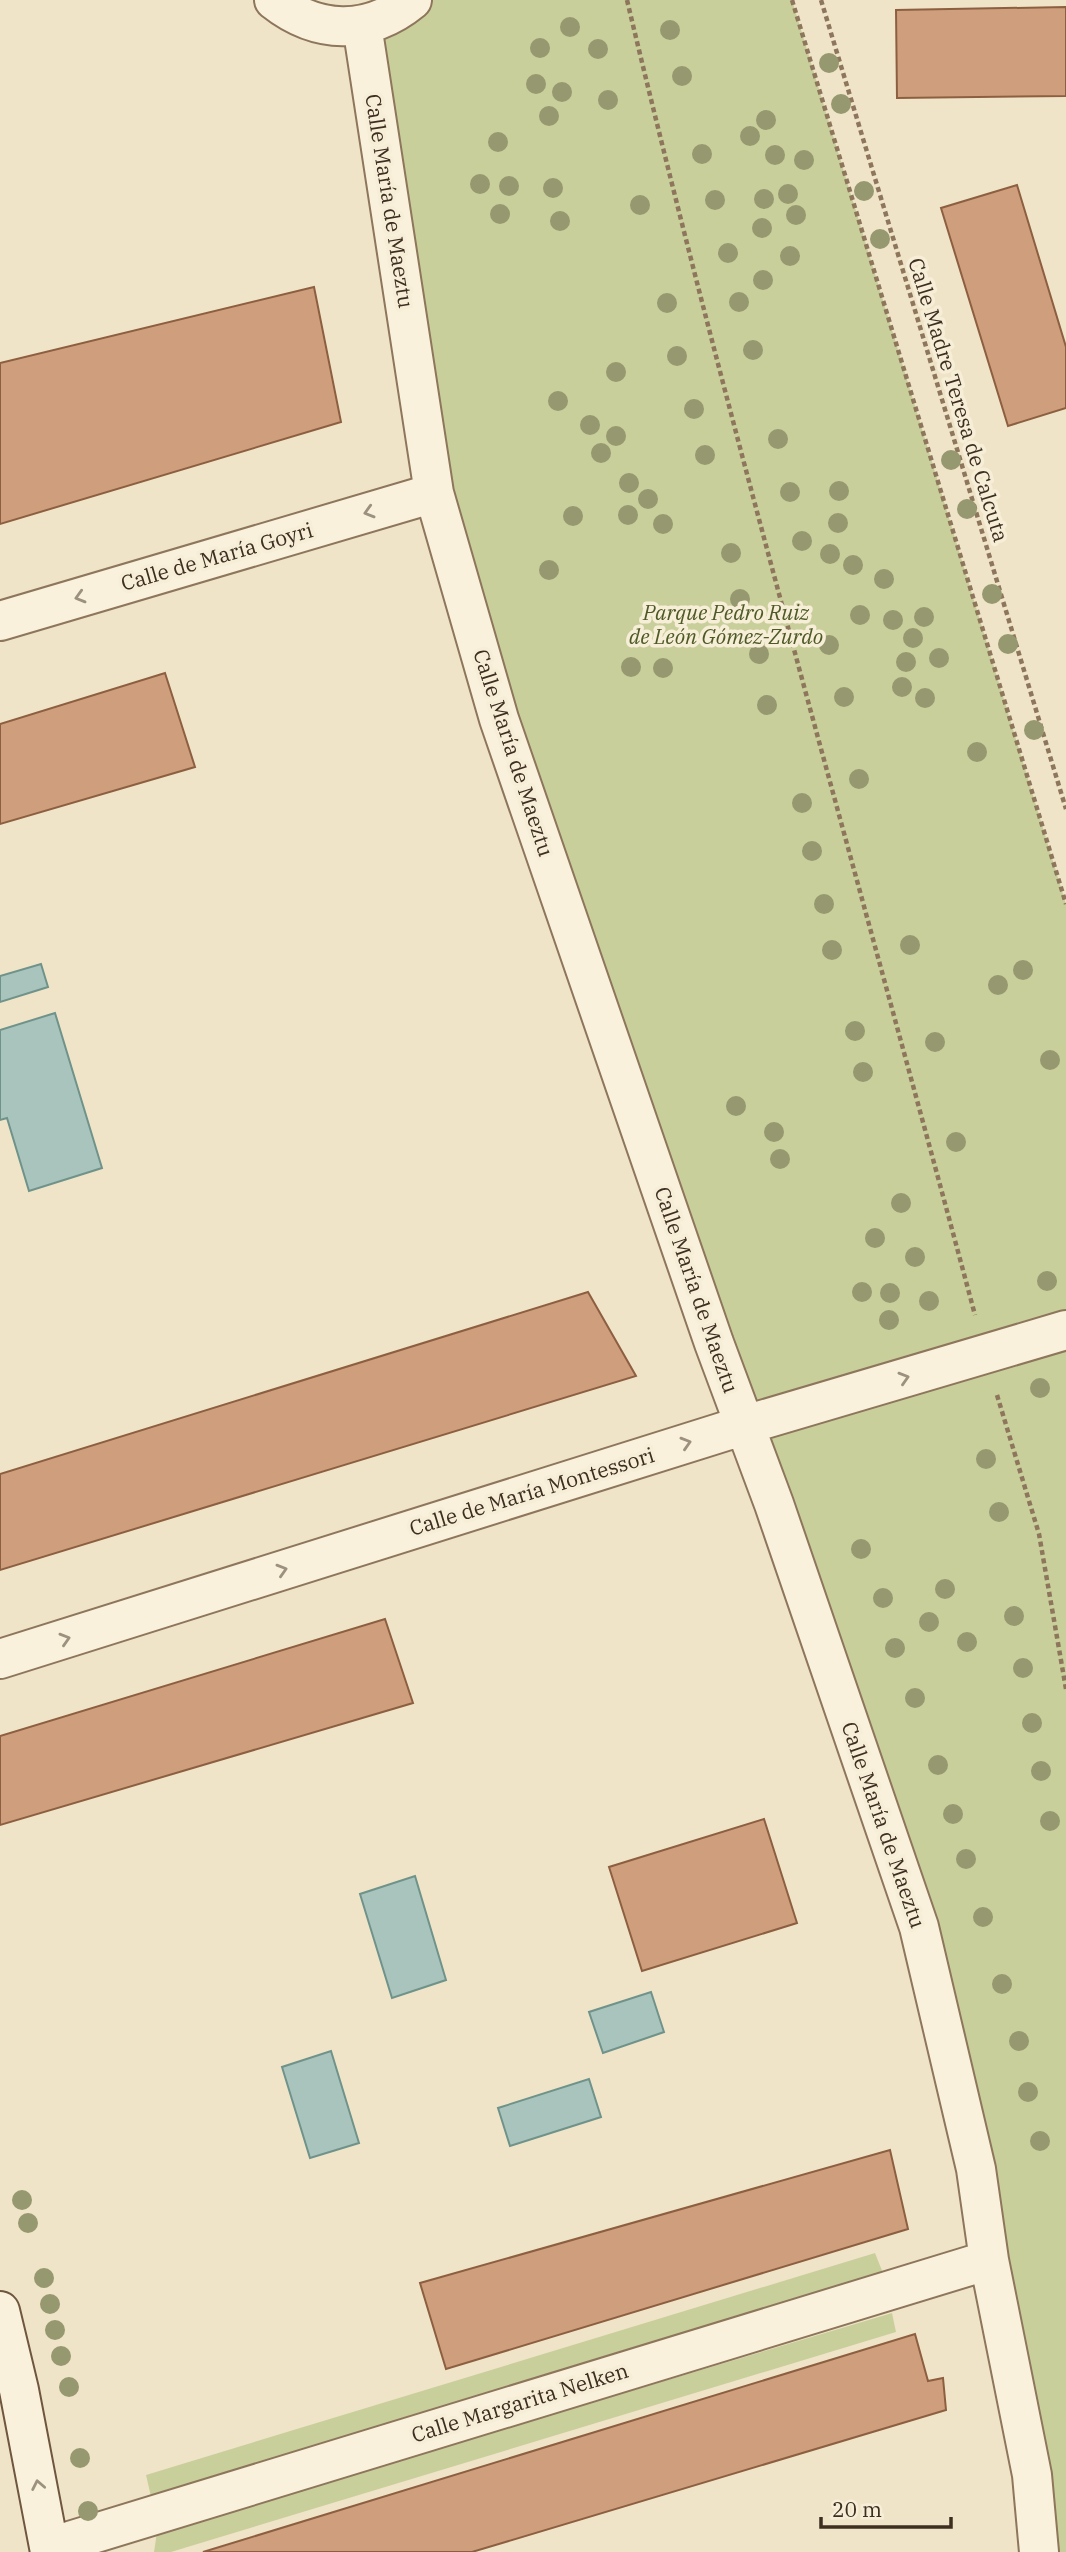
<svg xmlns="http://www.w3.org/2000/svg" width="1066" height="2552" font-family="'IBM Plex Serif',serif">
	<style>
		.green { fill: #c9cf9b }
		.water { fill: #a9c4bc; stroke: #6f938a; stroke-width: 2 }
		.building { fill: #cf9f7d; stroke: #8d5f41; stroke-width: 2 }
		.lines { fill: none; stroke-linecap: round; stroke-linejoin: round }
		.street-casing { stroke: #8d765c; stroke-width: 42 }
		.secondary-casing { stroke: #6f573f; stroke-width: 42 }
		.path { stroke: #8d765c; stroke-width: 4.5; stroke-dasharray: 5 3.5; stroke-linecap: butt }
		.street { stroke: #faf1dc; stroke-width: 38 }
		.secondary { stroke: #faf1dc; stroke-width: 38 }
		.tree { fill: #96986f }
		.oneway { stroke: #9c907e }
		.labels { text-anchor: middle; stroke-width: 7; stroke-linejoin: round; paint-order: stroke }
		.street-label { font-size: 21px; fill: #3d2e20; stroke: #f7eed8 }
		.park-label { font-size: 21px; font-style: italic; fill: #4d5a26; stroke: #f7eed8 }
	</style>
	<rect width="100%" height="100%" fill="#f0e4c8"/>
	<path class="green" d="M406 0H792L1066 904V2552H1039L919 1927 434 493 362 25Z
		M875 2253 883 2273 152 2501 146 2475Z
		M892 2313 896 2332 171 2552H154L157 2532Z"/>
	<path class="water" d="M41 964 48 987 0 1002V976Z
		M55 1013 102 1168 29 1191 7 1118 0 1120V1030Z
		M415 1876 446 1980 392 1998 360 1894Z
		M651 1992 664 2032 603 2053 589 2012Z
		M331 2051 359 2143 310 2158 282 2067Z
		M589 2079 601 2117 510 2146 498 2108Z"/>
	<path class="building" d="M1066 7V96L897 98 896 10Z
		M1017 185 1066 347V408L1008 426 941 208Z
		M314 287 341 422 0 524V363Z
		M165 673 195 767 0 824V724Z
		M588 1292 636 1376 0 1570V1474Z
		M385 1619 413 1703 0 1825V1736Z
		M764 1819 797 1923 642 1971 609 1867Z
		M890 2150 908 2229 446 2369 420 2283Z
		M915 2334 928 2381 943 2378 946 2410 472 2552H203Z"/>
	<g class="lines">
		<g class="street-casing">
			<path id="street" d="M274 0C317 34 368 36 412 0
				M362 25 434 493 499 719 714 1343 774 1504 919 1927 976 2169 989 2260 1032 2475 1039 2552
				M0 621 434 493
				M0 1659 745 1425 1066 1330
				M50 2547 989 2260"/>
		</g>
		<g class="secondary-casing">
			<path id="secondary" d="M0 2311 19 2390 50 2552"/>
		</g>
		<path class="path" d="M627 0C732 441 858 877 975 1315
			M792 0 1066 904
			M821 0 1066 809
			M997 1395 1039 1534 1066 1689"/>
		<use href="#street" class="street"/>
		<use href="#secondary" class="secondary"/>
	</g>
	<g class="tree">
		<circle cx="570" cy="27" r="10"/>
		<circle cx="670" cy="30" r="10"/>
		<circle cx="540" cy="48" r="10"/>
		<circle cx="598" cy="49" r="10"/>
		<circle cx="829" cy="63" r="10"/>
		<circle cx="682" cy="76" r="10"/>
		<circle cx="536" cy="84" r="10"/>
		<circle cx="562" cy="92" r="10"/>
		<circle cx="608" cy="100" r="10"/>
		<circle cx="841" cy="104" r="10"/>
		<circle cx="549" cy="116" r="10"/>
		<circle cx="766" cy="120" r="10"/>
		<circle cx="750" cy="136" r="10"/>
		<circle cx="498" cy="142" r="10"/>
		<circle cx="702" cy="154" r="10"/>
		<circle cx="775" cy="155" r="10"/>
		<circle cx="804" cy="160" r="10"/>
		<circle cx="480" cy="184" r="10"/>
		<circle cx="509" cy="186" r="10"/>
		<circle cx="553" cy="188" r="10"/>
		<circle cx="864" cy="191" r="10"/>
		<circle cx="788" cy="194" r="10"/>
		<circle cx="764" cy="199" r="10"/>
		<circle cx="715" cy="200" r="10"/>
		<circle cx="640" cy="205" r="10"/>
		<circle cx="500" cy="214" r="10"/>
		<circle cx="796" cy="215" r="10"/>
		<circle cx="560" cy="221" r="10"/>
		<circle cx="762" cy="228" r="10"/>
		<circle cx="880" cy="239" r="10"/>
		<circle cx="728" cy="253" r="10"/>
		<circle cx="790" cy="256" r="10"/>
		<circle cx="763" cy="280" r="10"/>
		<circle cx="739" cy="302" r="10"/>
		<circle cx="667" cy="303" r="10"/>
		<circle cx="753" cy="350" r="10"/>
		<circle cx="677" cy="356" r="10"/>
		<circle cx="616" cy="372" r="10"/>
		<circle cx="558" cy="401" r="10"/>
		<circle cx="694" cy="409" r="10"/>
		<circle cx="590" cy="425" r="10"/>
		<circle cx="616" cy="436" r="10"/>
		<circle cx="778" cy="439" r="10"/>
		<circle cx="601" cy="453" r="10"/>
		<circle cx="705" cy="455" r="10"/>
		<circle cx="951" cy="460" r="10"/>
		<circle cx="629" cy="483" r="10"/>
		<circle cx="839" cy="491" r="10"/>
		<circle cx="790" cy="492" r="10"/>
		<circle cx="648" cy="499" r="10"/>
		<circle cx="967" cy="509" r="10"/>
		<circle cx="628" cy="515" r="10"/>
		<circle cx="573" cy="516" r="10"/>
		<circle cx="838" cy="523" r="10"/>
		<circle cx="663" cy="524" r="10"/>
		<circle cx="802" cy="541" r="10"/>
		<circle cx="731" cy="553" r="10"/>
		<circle cx="830" cy="554" r="10"/>
		<circle cx="853" cy="565" r="10"/>
		<circle cx="549" cy="570" r="10"/>
		<circle cx="884" cy="579" r="10"/>
		<circle cx="992" cy="594" r="10"/>
		<circle cx="740" cy="599" r="10"/>
		<circle cx="860" cy="615" r="10"/>
		<circle cx="924" cy="617" r="10"/>
		<circle cx="893" cy="620" r="10"/>
		<circle cx="913" cy="638" r="10"/>
		<circle cx="1008" cy="644" r="10"/>
		<circle cx="829" cy="645" r="10"/>
		<circle cx="759" cy="654" r="10"/>
		<circle cx="939" cy="658" r="10"/>
		<circle cx="906" cy="662" r="10"/>
		<circle cx="631" cy="667" r="10"/>
		<circle cx="663" cy="668" r="10"/>
		<circle cx="902" cy="687" r="10"/>
		<circle cx="844" cy="697" r="10"/>
		<circle cx="925" cy="698" r="10"/>
		<circle cx="767" cy="705" r="10"/>
		<circle cx="1034" cy="730" r="10"/>
		<circle cx="977" cy="752" r="10"/>
		<circle cx="859" cy="779" r="10"/>
		<circle cx="802" cy="803" r="10"/>
		<circle cx="812" cy="851" r="10"/>
		<circle cx="824" cy="904" r="10"/>
		<circle cx="910" cy="945" r="10"/>
		<circle cx="832" cy="950" r="10"/>
		<circle cx="1023" cy="970" r="10"/>
		<circle cx="998" cy="985" r="10"/>
		<circle cx="855" cy="1031" r="10"/>
		<circle cx="935" cy="1042" r="10"/>
		<circle cx="1050" cy="1060" r="10"/>
		<circle cx="863" cy="1072" r="10"/>
		<circle cx="736" cy="1106" r="10"/>
		<circle cx="774" cy="1132" r="10"/>
		<circle cx="956" cy="1142" r="10"/>
		<circle cx="780" cy="1159" r="10"/>
		<circle cx="901" cy="1203" r="10"/>
		<circle cx="875" cy="1238" r="10"/>
		<circle cx="915" cy="1257" r="10"/>
		<circle cx="1047" cy="1281" r="10"/>
		<circle cx="862" cy="1292" r="10"/>
		<circle cx="890" cy="1293" r="10"/>
		<circle cx="929" cy="1301" r="10"/>
		<circle cx="889" cy="1320" r="10"/>
		<circle cx="1040" cy="1388" r="10"/>
		<circle cx="986" cy="1459" r="10"/>
		<circle cx="999" cy="1512" r="10"/>
		<circle cx="861" cy="1549" r="10"/>
		<circle cx="945" cy="1589" r="10"/>
		<circle cx="883" cy="1598" r="10"/>
		<circle cx="1014" cy="1616" r="10"/>
		<circle cx="929" cy="1622" r="10"/>
		<circle cx="967" cy="1642" r="10"/>
		<circle cx="895" cy="1648" r="10"/>
		<circle cx="1023" cy="1668" r="10"/>
		<circle cx="915" cy="1698" r="10"/>
		<circle cx="1032" cy="1723" r="10"/>
		<circle cx="938" cy="1765" r="10"/>
		<circle cx="1041" cy="1771" r="10"/>
		<circle cx="953" cy="1814" r="10"/>
		<circle cx="1050" cy="1821" r="10"/>
		<circle cx="966" cy="1859" r="10"/>
		<circle cx="983" cy="1917" r="10"/>
		<circle cx="1002" cy="1984" r="10"/>
		<circle cx="1019" cy="2041" r="10"/>
		<circle cx="1028" cy="2092" r="10"/>
		<circle cx="1040" cy="2141" r="10"/>
		<circle cx="22" cy="2200" r="10"/>
		<circle cx="28" cy="2223" r="10"/>
		<circle cx="44" cy="2278" r="10"/>
		<circle cx="50" cy="2304" r="10"/>
		<circle cx="55" cy="2330" r="10"/>
		<circle cx="61" cy="2356" r="10"/>
		<circle cx="69" cy="2387" r="10"/>
		<circle cx="80" cy="2458" r="10"/>
		<circle cx="88" cy="2511" r="10"/>
	</g>
	<defs><path id="oneway-chevron" d="M-2-3.5L2.5 0L-2 3.5" fill="none" stroke-width="1.6" stroke-linecap="round" stroke-linejoin="round" transform="scale(1.75)"/></defs>
	<g class="oneway">
		<use href="#oneway-chevron" transform="translate(369 512) rotate(164)"/>
		<use href="#oneway-chevron" transform="translate(80 597) rotate(164)"/>
		<use href="#oneway-chevron" transform="translate(904 1378) rotate(-17)"/>
		<use href="#oneway-chevron" transform="translate(686 1443) rotate(-17)"/>
		<use href="#oneway-chevron" transform="translate(282 1570) rotate(-17)"/>
		<use href="#oneway-chevron" transform="translate(65 1639) rotate(-17)"/>
		<use href="#oneway-chevron" transform="translate(38 2485) rotate(-101)"/>
	</g>
	<g class="labels">
		<g class="street-label">
			<text transform="translate(389 201) rotate(81)" y="7">Calle María de Maeztu</text>
			<text transform="translate(958 400) rotate(73)" y="7">Calle Madre Teresa de Calcuta</text>
			<text transform="translate(217 557) rotate(-16)" y="7">Calle de María Goyri</text>
			<text transform="translate(513 753) rotate(72)" y="7">Calle María de Maeztu</text>
			<text transform="translate(696 1290) rotate(71)" y="7">Calle María de Maeztu</text>
			<text transform="translate(532 1492) rotate(-17)" y="7">Calle de María Montessori</text>
			<text transform="translate(883 1825) rotate(71)" y="7">Calle María de Maeztu</text>
			<text transform="translate(520 2403) rotate(-17)" y="7">Calle Margarita Nelken</text>
		</g>
		<g class="park-label">
			<text x="726" y="620">Parque Pedro Ruiz<tspan x="726" dy="24">de León Gómez-Zurdo</tspan></text>
		</g>
	</g>
	<path d="M821 2517v10h130v-10" fill="none" stroke="#3d2e20" stroke-width="3.5"/>
	<text x="832" y="2517" font-size="21" fill="#3d2e20" stroke="#f7eed8" stroke-width="5" paint-order="stroke">20 m</text>
</svg>
